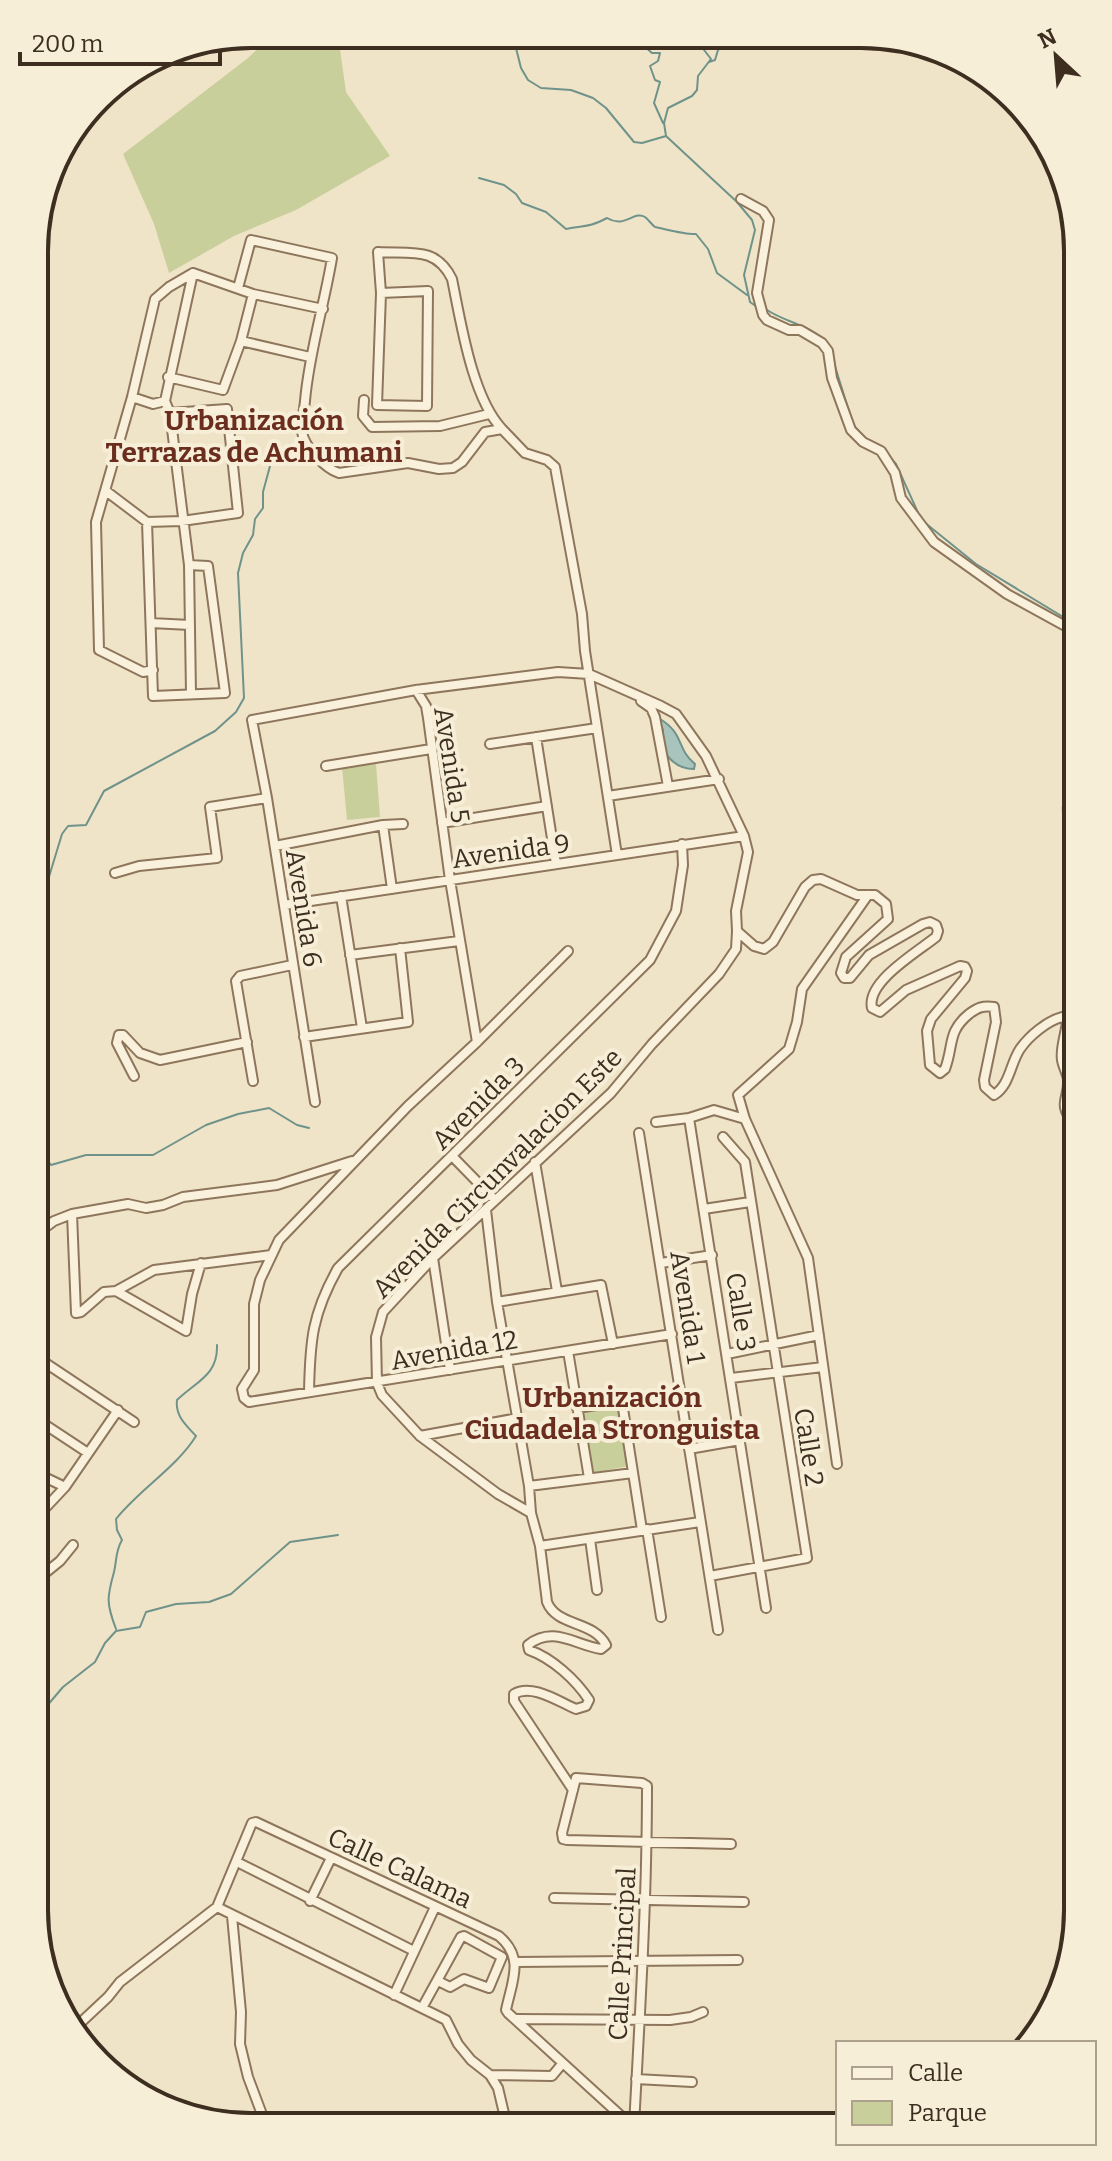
<svg xmlns="http://www.w3.org/2000/svg" width="1112" height="2161" font-family="Bitter,serif">
	<style>
		.green { fill: #c9cf9b }
		.water { fill: #a9c4bc; stroke: #6f938a; stroke-width: 2 }
		.lines { fill: none; stroke-linecap: round; stroke-linejoin: round }
		.stream { stroke: #6f938a; stroke-width: 2 }
		.minor-casing { stroke: #8d765c; stroke-width: 12 }
		.minor { stroke: #faf1dc; stroke-width: 8 }
		.labels { text-anchor: middle; stroke-width: 8; stroke-linejoin: round; paint-order: stroke }
		.street-label { font-size: 26px; fill: #3d2e20; stroke: #f7eed8 }
		.neighbourhood-label { font-size: 28px; font-weight: bold; fill: #6b2e1e; stroke: #f7eed8 }
		.rim { fill: none; stroke: #3d2e20; stroke-width: 4 }
	</style>
	<rect width="100%" height="100%" fill="#f0e4c8"/>
	<path class="green" d="M273 34 338 35 346 92 390 156 296 210 234 236 169 273 154 224 123 154 248 58Z
		M376 764 380 817 347 820 342 767Z
		M1078 805V897L1075 898 1061 807Z
		M618 1404 629 1466 592 1473 581 1411Z"/>
	<path class="water" d="M660 719C685 734 676 749 695 764L694 769C674 769 656 750 663 730L659 724Z"/>
	<g class="lines">
		<path class="stream" d="M513 36 521 68 528 80 541 88 571 90 593 98 606 108 634 142 642 143 666 136
			M642 36 643 45 652 53H660L658 61 650 66 655 80 660 82 654 103 663 123
			M700 37 701 46 711 59 698 76 697 90 692 96 668 108 664 123 666 136 737 202 752 220 755 230 744 275 750 302 757 307
			M709 62 715 60 718 50 737 38 750 43 756 39 765 40 767 37
			M479 178 504 185 516 194 522 203 546 212 566 229C585 225 588 228 607 218 625 229 634 210 645 217 649 220 651 224 655 227 665 229 687 235 696 234L708 249 717 273 747 295
			M767 310C788 324 818 326 831 349
			M833 360 853 424 864 438 878 445
			M888 455 896 464 920 517
			M924 522 976 564 1078 626
			M35 929 41 890 48 880 62 834 68 826 86 825 104 791 215 731 236 712 244 698 238 573 243 553 253 535 255 519 263 508V492L270 466 284 448 290 444
			M35 947V934
			M35 1151 41 1152 51 1165 86 1155H153L206 1125 238 1114 269 1108 297 1125 309 1128
			M116 1629C106 1603 107 1597 114 1572 117 1560 115 1552 122 1540L117 1530 116 1519C140 1489 176 1468 196 1436 186 1425 175 1416 177 1400 197 1381 218 1375 217 1345
			M34 1721 63 1687 95 1662 105 1643 116 1631 140 1627 146 1612 176 1604 209 1602 231 1594 290 1542 338 1535"/>
		<g class="minor-casing">
			<path id="minor" d="M741 199 763 211 769 220 757 293 763 315 767 320 789 330H800L822 343 828 351 832 378 851 430 863 442 881 451 895 473 901 498 934 542 1007 594 1078 633
				M238 288 251 240 332 258C324 306 309 353 305 401 304 411 301 423 302 432 304 447 326 469 339 473L408 463 439 469 453 468 462 462 485 432 502 429 525 453 547 460 555 467 582 614 585 651 617 855
				M381 293 428 291 427 406 377 405 381 293 378 252C411 254 436 246 452 279 461 323 472 397 502 429
				M241 341 310 357
				M168 377 223 390 241 341 253 294
				M132 397 153 404 165 401
				M364 400 363 416 372 427 440 426 489 414
				M106 491 147 522 182 521 238 513 227 409 170 413
				M147 522 153 696 225 693 208 566 189 565
				M151 623 190 625
				M153 670 143 672 99 650 96 522 132 397 155 299 169 287 193 273 253 294 323 309
				M416 690 426 706 428 718 450 880 477 1042
				M191 694 189 565 170 413 165 401 193 273
				M641 701 651 708 655 717 668 786
				M536 737 556 864
				M490 744 597 728
				M326 766 431 749
				M608 796 719 779
				M442 823 547 806
				M383 825 392 889
				M275 846 383 825 403 824
				M115 873 139 866 217 858 210 807 267 798
				M341 896 362 1028
				M284 905 744 836
				M568 951 477 1042 408 1106 279 1240 260 1280 254 1304V1370L242 1389 244 1398 249 1402 672 1334
				M350 955 459 941
				M304 1037 408 1022 400 948
				M134 1076 117 1043 119 1035H123L140 1053 160 1060 247 1042
				M253 1081 236 981 240 976 292 965
				M315 1102 267 798 252 720 416 690 558 672 589 674 661 706 676 714 706 756 744 836 748 852 736 911 737 931 754 946 764 949 773 942 805 887 813 880 821 879 857 895H875L886 904 888 919 846 957 841 973 844 978H850L869 955 923 924 930 922 936 925 938 931 936 937C917 952 866 982 872 1008L880 1012 906 990 960 966 965 967 967 971 965 978 931 1019 927 1031 930 1065 940 1073 945 1069C954 1045 947 1032 969 1014 977 1008 983 1005 994 1007L996 1022 984 1080 985 1087 994 1095C1010 1085 1010 1064 1020 1049 1029 1036 1047 1021 1062 1017L1067 1021C1066 1034 1060 1048 1062 1060 1063 1067 1067 1073 1068 1079 1070 1093 1059 1104 1069 1116L1078 1115
				M689 1118 766 1608
				M656 1122 689 1118 714 1110 745 1119
				M639 1133 718 1630
				M453 1157 495 1200
				M535 1162 557 1291
				M704 1209 750 1202
				M486 1210 497 1302 529 1486 531 1513 540 1546 547 1602C557 1627 593 1620 606 1645L601 1649C575 1645 553 1625 528 1645L529 1650C552 1658 576 1680 589 1700L586 1706 576 1709C559 1702 532 1683 514 1694V1701L573 1790
				M72 1214 76 1313 81 1312 104 1292 116 1291 154 1270 271 1255
				M35 1235 54 1221 72 1214 128 1204 146 1208 163 1205 183 1197 277 1185 352 1161
				M433 1258 450 1370
				M661 1263 712 1255
				M116 1291 186 1331 192 1294 201 1263
				M497 1302 601 1285 613 1344
				M568 1351 589 1478
				M727 1354 819 1335
				M35 1356 134 1422
				M731 1378 823 1367
				M309 1392C310 1341 312 1314 338 1268L650 960 676 911 683 865 682 844
				M622 1402 642 1530
				M577 1408 681 1392
				M35 1418 88 1453
				M420 1436 518 1418
				M689 1449 740 1440
				M837 1464 808 1258 745 1119 738 1095 789 1049 797 1022 802 989 868 895
				M34 1472 65 1487
				M529 1486 633 1473
				M531 1513 498 1494 420 1436 382 1395 377 1383 376 1337 383 1312 433 1258 611 1093 652 1044 719 974 736 949 737 931
				M34 1520 65 1487 118 1410
				M647 1529 661 1617
				M590 1539 597 1590
				M540 1546 700 1522
				M710 1576 807 1558 745 1162 723 1137
				M34 1582 60 1561 73 1545
				M237 1862 414 1951
				M554 1898 744 1902
				M310 1901 331 1858
				M217 1907 446 2020 458 2044 471 2060 490 2075 498 2088 507 2126
				M232 1916 241 2012 240 2044 248 2077 266 2125
				M516 1962 738 1960
				M394 1995 435 1907
				M422 2008 461 1937 464 1936 502 1957 489 1988 464 1979 450 1987 438 1981
				M517 2019 670 2020 691 2017 703 2012
				M77 2026 108 1997 120 1982 217 1907 252 1823 256 1822 499 1936C525 1958 512 1981 506 2010L508 2013 632 2126
				M490 2075 552 2076 562 2064
				M636 2079 692 2082
				M634 2126C640 2013 647 1900 647 1786L642 1783 576 1778 562 1833 563 1839 567 1840 731 1844"/>
		</g>
		<use href="#minor" class="minor"/>
	</g>
	<g class="labels">
		<g class="street-label">
			<text transform="translate(452 765) rotate(81)" y="9">Avenida 5</text>
			<text transform="translate(511 851) rotate(-8)" y="9">Avenida 9</text>
			<text transform="translate(304 908) rotate(81)" y="9">Avenida 6</text>
			<text transform="translate(478 1103) rotate(-45)" y="9">Avenida 3</text>
			<text transform="translate(497 1173) rotate(-45)" y="9">Avenida Circunvalacion Este</text>
			<text transform="translate(688 1307) rotate(81)" y="9">Avenida 1</text>
			<text transform="translate(741 1312) rotate(81)" y="9">Calle 3</text>
			<text transform="translate(454 1350) rotate(-10)" y="9">Avenida 12</text>
			<text transform="translate(809 1447) rotate(81)" y="9">Calle 2</text>
			<text transform="translate(400 1868) rotate(25)" y="9">Calle Calama</text>
			<text transform="translate(622 1954) rotate(-87)" y="9">Calle Principal</text>
		</g>
		<g class="neighbourhood-label">
			<text x="254" y="430">Urbanización<tspan x="254" dy="32">Terrazas de Achumani</tspan></text>
			<text x="612" y="1407">Urbanización<tspan x="612" dy="32">Ciudadela Stronguista</tspan></text>
		</g>
	</g>
	<path d="M0 0H1112V2161H0ZM251 48H861A203 203 0 0 1 1064 251V1910A203 203 0 0 1 861 2113H251A203 203 0 0 1 48 1910V251A203 203 0 0 1 251 48Z" fill="#f7eed8" fill-rule="evenodd"/>
	<path class="rim" d="M251 48H861A203 203 0 0 1 1064 251V1910A203 203 0 0 1 861 2113H251A203 203 0 0 1 48 1910V251A203 203 0 0 1 251 48Z"/>
	<rect x="836" y="2041" width="260" height="104" fill="#f7eed8" stroke="#ada18e" stroke-width="2"/>
	<rect x="852" y="2067" width="40" height="12" fill="#faf1dc" stroke="#ada18e" stroke-width="2"/>
	<text x="908" y="2081" font-size="24" fill="#3d2e20">Calle</text>
	<rect x="852" y="2101" width="40" height="24" fill="#c9cf9b" stroke="#ada18e" stroke-width="2"/>
	<text x="908" y="2121" font-size="24" fill="#3d2e20">Parque</text>
	<g transform="translate(1056 56) rotate(334)" stroke="#f7eed8" stroke-width="6" paint-order="stroke">
	<path d="M0-6L14 30L0 20L-14 30Z" fill="#3d2e20"/>
	<text y="-12" font-size="22" font-weight="bold" text-anchor="middle" fill="#3d2e20">N</text>
	</g>
	<path d="M20 52v12h200v-12" fill="none" stroke="#3d2e20" stroke-width="4"/>
	<text x="32" y="52" font-size="24" fill="#3d2e20" stroke="#f7eed8" stroke-width="6" paint-order="stroke">200 m</text>
</svg>
